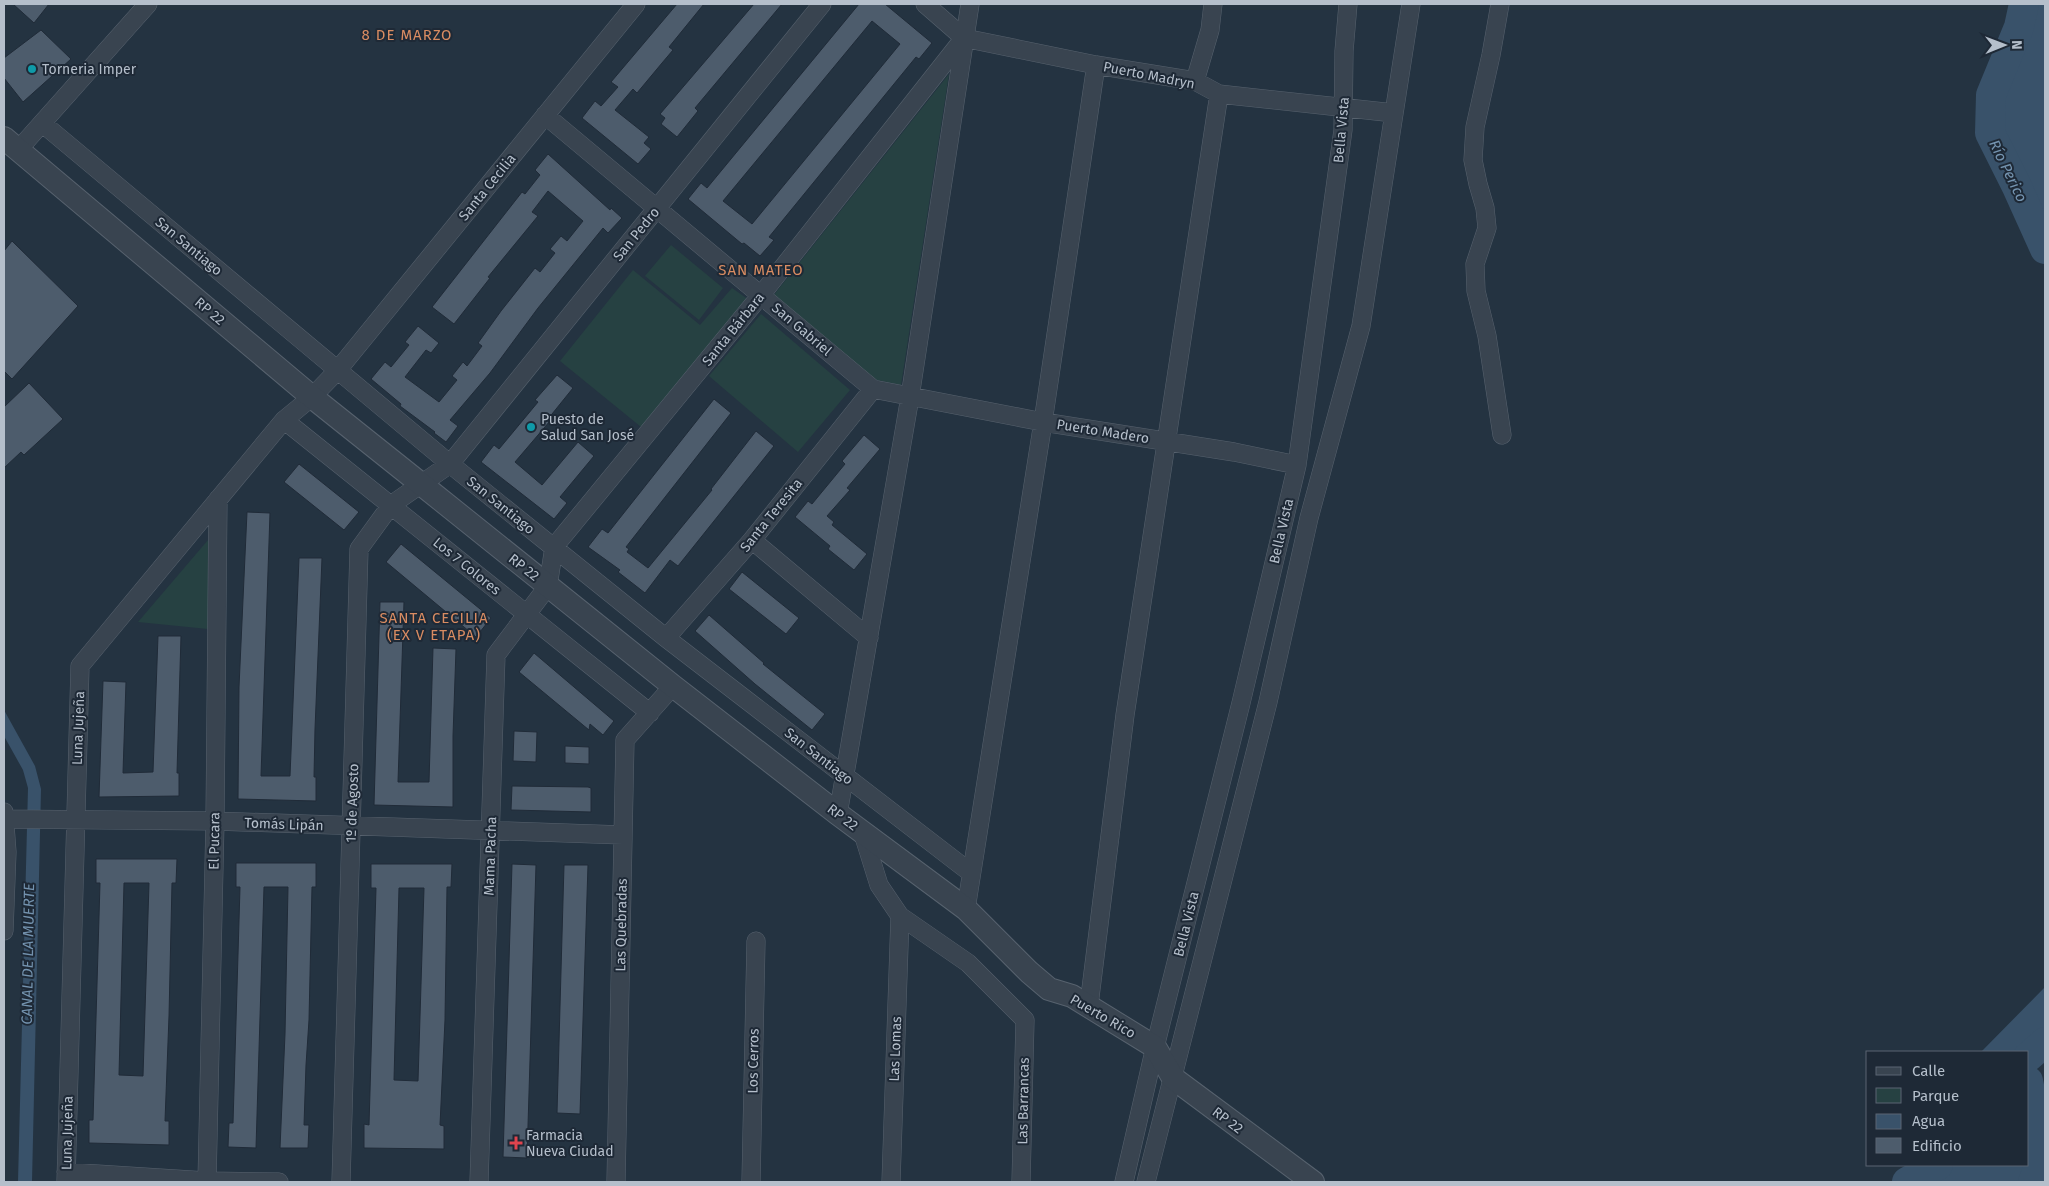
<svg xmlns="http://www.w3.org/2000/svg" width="2049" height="1186" font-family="'Fira Sans',sans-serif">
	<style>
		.green { fill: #264142 }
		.water { fill: #39526a }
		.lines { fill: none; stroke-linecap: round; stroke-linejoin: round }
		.river { stroke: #39526a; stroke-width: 30 }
		.building { fill: #4d5c6c; stroke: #202b38; fill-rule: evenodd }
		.minor-casing { stroke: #57626e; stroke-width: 19 }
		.tertiary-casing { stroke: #57626e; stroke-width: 24 }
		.minor { stroke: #394450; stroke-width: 18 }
		.tertiary { stroke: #394450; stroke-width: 22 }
		.culture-dot { fill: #0f9aa8; stroke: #1e2936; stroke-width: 2 }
		.health-dot { fill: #e0444e; stroke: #1e2936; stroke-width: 2 }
		.labels { text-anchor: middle; stroke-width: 4; stroke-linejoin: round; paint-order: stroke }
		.poi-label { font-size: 14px; fill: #b5bfcb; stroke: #1e2936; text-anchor: start }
		.street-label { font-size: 14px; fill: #b5bfcb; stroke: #1e2936 }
		.neighbourhood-label { font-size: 15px; letter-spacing: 1px; fill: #d98c62; stroke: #1e2936 }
		.water-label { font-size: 15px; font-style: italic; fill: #7493af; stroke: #1e2936 }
	</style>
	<rect width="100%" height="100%" fill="#243341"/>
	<path class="green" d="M949 74 901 385 872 379 773 296Z
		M671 245 723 288 699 320 645 276Z
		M633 270 700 325 732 288 752 302 646 431 560 361Z
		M761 314 850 390 798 452 709 376Z
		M214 533 208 629 138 622Z"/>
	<path class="water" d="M2024 4H2045V249L2017 187 1990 133 1991 95 2019 27Z
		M4 710 35 766 41 789 32 1182H18L28 788 23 770 4 736Z
		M2045 987V1042L2028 1057V1052H1981Z
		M2028 1081 2043 1156 2033 1182H1907L1938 1165H2028Z"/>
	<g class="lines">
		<path class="river" d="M2024 4 2019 27 1991 95 1990 133 2017 187 2045 249
			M2028 1057 2045 1042
			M2028 1081 2043 1156 2033 1182
			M1907 1182 1938 1165"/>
	</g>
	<path class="building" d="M13 4H49L34 23Z
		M677 4H704L669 47 673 50 662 63 637 93 633 89 615 110 649 137 644 143 651 149 638 164 582 118 595 101 601 106 618 87 611 82Z
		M754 4H782L695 108 698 111 677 137 661 124 665 118 660 114Z
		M859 4H885L932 43 919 59 916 57 769 237 774 240 760 256 744 243 742 244 688 199 701 183 707 188ZM872 21 900 44 752 224 723 201Z
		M41 30 71 59 23 102 4 78V58Z
		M548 154 610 210 611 208 622 218 608 233 603 228 538 308 490 373 450 420 458 426 446 442 434 433 435 432 400 406 401 404 371 379 385 362 391 367 409 345 405 342 418 326 439 343 431 353 426 350 405 377 439 402 457 380 452 376 463 362 467 366 482 346 478 343 501 311 535 268 540 272 555 253 550 249 561 236 567 241 583 221 548 191 532 212 538 216 488 277 490 278 454 324 432 307 522 192 525 194 540 175 535 170Z
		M12 241 78 306 12 379 4 371V251Z
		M557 375 573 388 548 419 550 421 515 462 542 485 578 442 594 456 560 497 567 503 554 519 481 462 494 445 499 449 538 402 535 400Z
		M29 383 63 419 24 455 21 452 4 468V407Z
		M714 399 731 413 626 547 629 549 627 552 648 568 712 490 711 489 756 431 774 446 678 566 670 560 645 593 618 572 620 570 588 547 602 529 608 533Z
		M864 435 880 449 847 488 850 490 827 516 834 522 832 525 867 554 854 570 828 549 830 546 795 517 808 501 812 504 845 464 842 461Z
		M299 464 359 512 344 530 284 482Z
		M247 512 270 513 261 776H290L299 558H322L315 729 314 777H316V801L238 799 239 687Z
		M401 544 491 618 476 637 386 562Z
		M742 572 799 618 786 634 729 589Z
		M380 602H404L398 782H429L433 648 456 649 453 736V807L374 805Z
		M709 615 764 663 763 664 825 714 812 730 755 684 695 631Z
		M158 636H181L177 773H179V796L99 797 103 681 126 682 123 773 153 772Z
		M534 653 614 721 603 735 590 724 589 730 519 672Z
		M514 731 537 732 536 762 513 761Z
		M565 746 589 747V764L565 763Z
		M512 786 588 787 591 788V812L511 810Z
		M96 859H177L176 883H172L169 1016 165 1121H169V1145L89 1143V1120H93L100 883H96ZM124 883H149L143 1076 119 1075Z
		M236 863H316V887H312L309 1020 306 1065 304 1125H309L308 1148H280L285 1034 288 887H264L256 1148 228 1147 229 1123H233L240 887H236Z
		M371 864H452L451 887H447L445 1020 440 1125 444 1126V1149L364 1148V1124L369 1125 376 888H371ZM399 888H424L418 1081 394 1080Z
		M512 864 536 865 527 1158 503 1157Z
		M564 865H588L580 1114 557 1113Z"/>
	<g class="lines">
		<g class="minor-casing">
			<path id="minor" d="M925 4 964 38 1096 65 1195 81 1219 94 1394 113
				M1500 4 1491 55 1475 127 1473 160 1478 184 1485 208 1487 228 1475 264 1476 291 1487 336 1502 435
				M1195 81 1210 30 1213 4
				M545 115 873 389 1043 422 1234 452 1297 465
				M42 123 450 464 666 638 971 873
				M18 150 148 4
				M284 420 650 713
				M752 540 869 638
				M666 638 752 540 873 389
				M4 812 7 852 4 931
				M838 814 910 397 970 4
				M5 819 215 821 623 835
				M864 837 879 885 900 916 968 963 1025 1020 1021 1182
				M966 909 1043 422 1096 65
				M1089 1005 1125 715 1219 94
				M66 1172 207 1181 279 1182
				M66 1182 80 666 284 420 312 397 337 371 636 4
				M207 1182 215 821 218 499
				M341 1182 359 549 391 505 450 464 822 4
				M479 1182 496 655 548 586 554 547 761 295 964 38
				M616 1182 625 740 673 686
				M751 1182 756 941
				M891 1182 900 916
				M1124 1182 1155 1047 1241 703 1297 465 1343 130 1344 51 1348 4
				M1146 1182 1268 702 1309 518 1361 326 1411 4"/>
		</g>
		<g class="tertiary-casing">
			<path id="tertiary" d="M4 138 312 397 421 484 673 686 838 814 966 909 1029 972 1049 989 1072 996 1155 1047 1173 1078 1313 1182"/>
		</g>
		<use href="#minor" class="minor"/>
		<use href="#tertiary" class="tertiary"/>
	</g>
	<g class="culture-dot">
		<circle cx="32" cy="69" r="5"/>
		<circle cx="531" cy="427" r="5"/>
	</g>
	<path class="health-dot" d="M513.5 1135.5h5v5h5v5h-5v5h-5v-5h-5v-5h5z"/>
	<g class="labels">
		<g class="poi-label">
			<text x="42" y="74">Torneria Imper</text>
			<text x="541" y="424">Puesto de<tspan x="541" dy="16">Salud San José</tspan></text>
			<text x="526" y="1140">Farmacia<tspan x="526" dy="16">Nueva Ciudad</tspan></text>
		</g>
		<g class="street-label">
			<text transform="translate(1149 75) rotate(11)" y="5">Puerto Madryn</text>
			<text transform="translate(1341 130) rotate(-85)" y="5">Bella Vista</text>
			<text transform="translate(487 187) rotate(-51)" y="5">Santa Cecilia</text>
			<text transform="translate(636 234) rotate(-51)" y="5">San Pedro</text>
			<text transform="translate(189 246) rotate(40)" y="5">San Santiago</text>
			<text transform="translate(210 311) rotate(40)" y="5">RP 22</text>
			<text transform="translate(733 329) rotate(-51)" y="5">Santa Bárbara</text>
			<text transform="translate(802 329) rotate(40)" y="5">San Gabriel</text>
			<text transform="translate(1103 431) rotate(9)" y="5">Puerto Madero</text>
			<text transform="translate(501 505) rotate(39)" y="5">San Santiago</text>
			<text transform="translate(771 515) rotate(-51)" y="5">Santa Teresita</text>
			<text transform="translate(1281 531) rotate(-77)" y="5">Bella Vista</text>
			<text transform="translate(467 566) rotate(39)" y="5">Los 7 Colores</text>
			<text transform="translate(524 567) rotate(38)" y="5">RP 22</text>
			<text transform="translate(78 728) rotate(-88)" y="5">Luna Jujeña</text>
			<text transform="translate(819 756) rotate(38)" y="5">San Santiago</text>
			<text transform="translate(352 803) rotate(-88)" y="5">1º de Agosto</text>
			<text transform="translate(843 817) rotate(37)" y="5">RP 22</text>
			<text transform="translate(284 824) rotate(2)" y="5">Tomás Lipán</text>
			<text transform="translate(214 841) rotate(-89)" y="5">El Pucara</text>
			<text transform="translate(490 856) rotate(-88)" y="5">Mama Pacha</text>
			<text transform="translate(1186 924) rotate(-76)" y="5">Bella Vista</text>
			<text transform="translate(621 925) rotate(-89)" y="5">Las Quebradas</text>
			<text transform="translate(1103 1016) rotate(30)" y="5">Puerto Rico</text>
			<text transform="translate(895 1049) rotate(-88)" y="5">Las Lomas</text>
			<text transform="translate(753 1061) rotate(-89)" y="5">Los Cerros</text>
			<text transform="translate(1023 1101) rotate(-89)" y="5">Las Barrancas</text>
			<text transform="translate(1228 1120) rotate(37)" y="5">RP 22</text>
			<text transform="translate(67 1133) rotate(-89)" y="5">Luna Jujeña</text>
		</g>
		<g class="neighbourhood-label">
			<text x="407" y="40">8 DE MARZO</text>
			<text x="761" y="275">SAN MATEO</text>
			<text x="434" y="623">SANTA CECILIA<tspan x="434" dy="17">(EX V ETAPA)</tspan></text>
		</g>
		<g class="water-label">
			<text transform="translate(2008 171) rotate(64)" y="5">Río Perico</text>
			<text transform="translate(28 954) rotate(-89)" y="5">CANAL DE LA MUERTE</text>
		</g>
	</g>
	<rect width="2049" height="1186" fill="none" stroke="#b5bfcb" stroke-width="10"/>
	<rect x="1866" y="1051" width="162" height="115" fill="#1e2936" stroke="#5a6572"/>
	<rect x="1876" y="1067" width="25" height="8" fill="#394450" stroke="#5a6572"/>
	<text x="1912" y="1076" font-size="15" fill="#b5bfcb">Calle</text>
	<rect x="1876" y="1088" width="25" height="15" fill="#264142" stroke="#5a6572"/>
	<text x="1912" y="1101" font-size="15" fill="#b5bfcb">Parque</text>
	<rect x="1876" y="1114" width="25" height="15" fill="#39526a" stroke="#5a6572"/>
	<text x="1912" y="1126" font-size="15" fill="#b5bfcb">Agua</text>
	<rect x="1876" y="1138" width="25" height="15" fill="#4d5c6c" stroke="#5a6572"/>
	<text x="1912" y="1151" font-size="15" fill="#b5bfcb">Edificio</text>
	<g transform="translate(2004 45) rotate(89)" stroke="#1e2936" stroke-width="4" paint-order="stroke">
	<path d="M0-4L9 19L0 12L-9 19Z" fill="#b5bfcb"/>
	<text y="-8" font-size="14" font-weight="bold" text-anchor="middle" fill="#b5bfcb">N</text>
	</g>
</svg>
